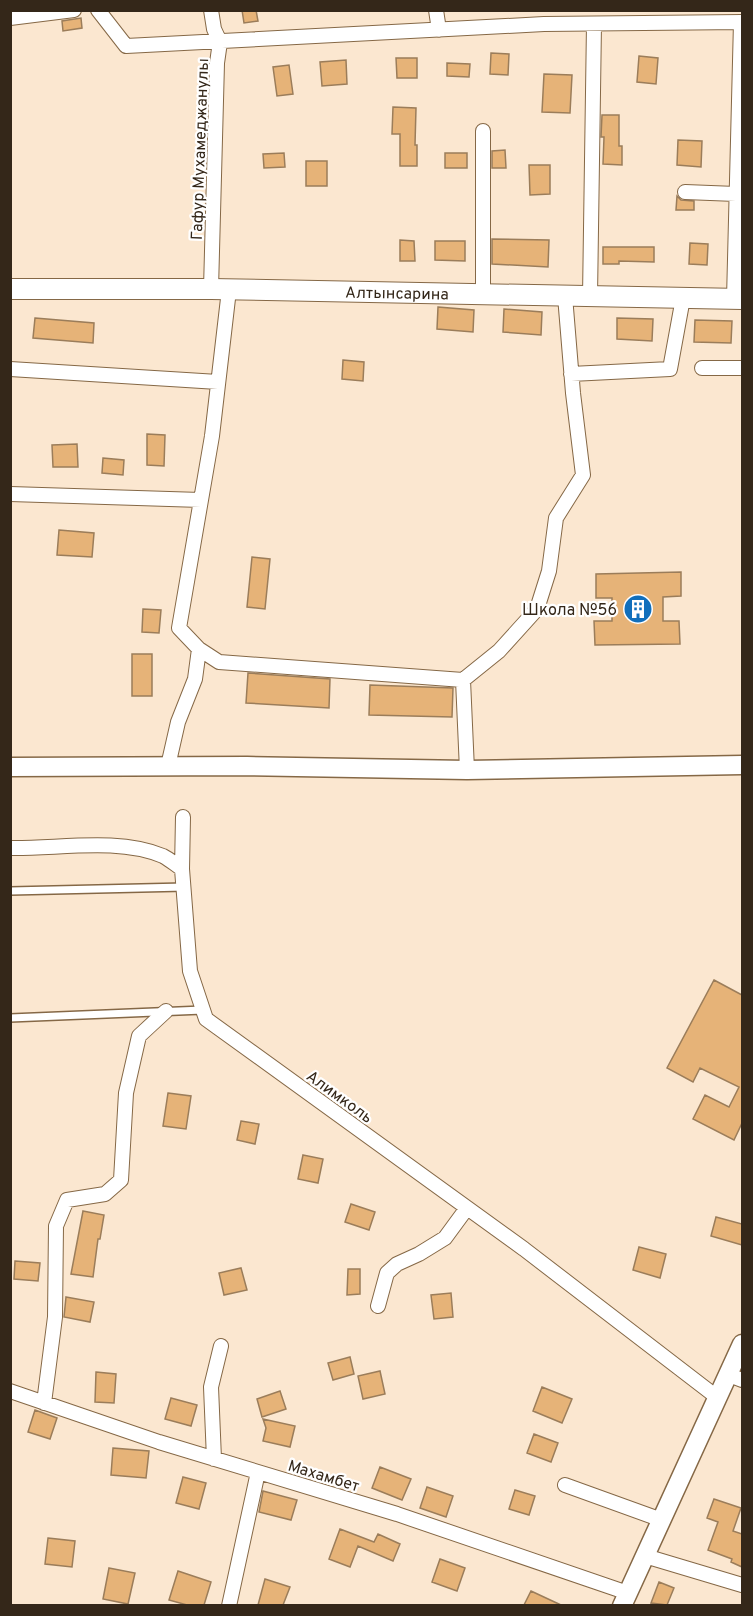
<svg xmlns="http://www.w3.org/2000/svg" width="753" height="1616" font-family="Overpass,sans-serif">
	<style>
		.building { fill: #e6b378; stroke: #9b7d5a; stroke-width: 1.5 }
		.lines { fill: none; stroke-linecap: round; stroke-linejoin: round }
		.service-casing { stroke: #856846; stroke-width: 10 }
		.minor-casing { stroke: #856846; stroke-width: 16 }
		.tertiary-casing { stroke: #856846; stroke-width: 21 }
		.secondary-casing { stroke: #856846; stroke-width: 22 }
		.service { stroke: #fff; stroke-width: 7 }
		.minor { stroke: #fff; stroke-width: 14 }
		.tertiary { stroke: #fff; stroke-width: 18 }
		.secondary { stroke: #fff; stroke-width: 20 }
		.labels { text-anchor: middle; stroke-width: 4.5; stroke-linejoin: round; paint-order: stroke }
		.street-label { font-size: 16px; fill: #342719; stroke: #fff }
		.poi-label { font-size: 16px; fill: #342719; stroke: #fff; text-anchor: end }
	</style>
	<rect width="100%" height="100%" fill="#fbe7d0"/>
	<path class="building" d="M242 10H256L258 21 244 23Z
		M81 18 82 28 63 31 62 21Z
		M491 53 509 54 508 75 490 74Z
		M639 56 658 58 656 84 637 82Z
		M396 58H417V78H397Z
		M346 60 347 84 322 86 320 62Z
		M447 63 470 64 469 77 447 76Z
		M289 65 293 94 277 96 273 67Z
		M544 74 572 75 570 113 542 112Z
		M393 107 416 108 415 145H417V166H400V134H392Z
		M602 115H619V146H622V165L603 164 604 137H601Z
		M678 140 702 141 701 167 677 165Z
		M505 150 506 168H492V151Z
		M284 153 285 167 264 168 263 154Z
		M445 153H467V168H445Z
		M306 161H327V186H306Z
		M529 165H550V194L530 195Z
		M677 196 681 200 694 201V210H676Z
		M492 239 549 240 548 267 492 264Z
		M400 240 414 241 415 261H400Z
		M435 241H465V261L435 260Z
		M690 243 708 244 707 265 689 264Z
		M603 247H654V262L619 261V264H603Z
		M438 307 474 310 473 332 437 329Z
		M504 309 542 312 541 335 503 332Z
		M35 318 94 323 93 343 33 338Z
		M617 318 653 319 652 341 617 339Z
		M695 320 732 321 731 343 694 342Z
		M343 360 364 362 363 381 342 379Z
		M147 434 165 435 164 466 147 465Z
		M77 444 78 467H53L52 445Z
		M103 458 124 460 123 475 102 473Z
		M59 530 94 533 92 557 57 555Z
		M252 557 270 559 265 609 247 607Z
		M681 572V596L663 597V621H679L680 644 595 645 594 621H612V598H596V574Z
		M143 609 161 610 159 633 142 632Z
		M132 654H152V696H132Z
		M248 673 330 679 329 708 246 703Z
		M370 685 453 688 452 717 369 715Z
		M714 980 742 995V1123L734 1140 693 1119 705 1095 729 1107 739 1087 700 1068 693 1082 667 1068Z
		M168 1093 191 1096 186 1129 163 1126Z
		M241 1121 259 1124 255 1144 237 1140Z
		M303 1155 323 1159 318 1183 298 1179Z
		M351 1204 375 1212 369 1230 345 1222Z
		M83 1211 104 1215 100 1239H98L93 1277 71 1274Z
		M716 1217 742 1224V1245L711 1236Z
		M639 1247 666 1254 660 1278 633 1270Z
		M15 1261 40 1263 38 1281 14 1279Z
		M241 1268 247 1290 224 1295 219 1273Z
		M348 1269H360V1294L347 1295Z
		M451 1293 453 1317 434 1319 431 1295Z
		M66 1297 94 1302 90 1322 64 1317Z
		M350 1357 354 1374 333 1380 328 1363Z
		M380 1371 385 1394 363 1399 358 1376Z
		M96 1372 116 1374 114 1403 95 1402Z
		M542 1387 572 1399 562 1423 533 1411Z
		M280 1391 286 1409 262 1417 257 1399Z
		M171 1398 197 1405 191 1426 165 1419Z
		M35 1410 57 1418 50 1439 28 1432Z
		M263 1419 295 1426 290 1447 263 1441 266 1428Z
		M534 1434 558 1443 551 1462 527 1453Z
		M113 1448 149 1451 146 1478 111 1475Z
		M380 1467 411 1479 402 1500 372 1488Z
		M183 1477 206 1483 199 1509 176 1503Z
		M427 1487 453 1496 446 1517 420 1508Z
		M515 1490 535 1496 529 1515 509 1509Z
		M263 1491 297 1500 291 1520 259 1512Z
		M714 1499 741 1508 733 1531 742 1534V1567L731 1562 732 1559 708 1550 718 1522 707 1518Z
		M340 1529 374 1542 378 1534 400 1544 393 1561 358 1546 350 1567 329 1559Z
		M48 1538 75 1541 72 1567 45 1564Z
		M440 1559 465 1568 457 1591 432 1582Z
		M109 1568 135 1573 128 1604 103 1599Z
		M178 1571 211 1582 204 1605H187L169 1600Z
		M265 1579 290 1587 283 1605H258Z
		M659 1582 674 1588 667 1605 651 1603Z
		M531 1591 561 1605H524Z"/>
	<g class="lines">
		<g class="service-casing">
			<path id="service" d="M10 891 185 887
				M10 1018 203 1010"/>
		</g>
		<g class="minor-casing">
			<path id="minor" d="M98 10 126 46 544 24 742 22
				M436 10 439 30
				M10 18 74 10
				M483 131V294
				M685 192 736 194
				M211 289 217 63 220 42 214 29 211 10
				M590 297 594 24
				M734 299 741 22
				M702 368H742
				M10 369 218 382
				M571 374 670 369 683 298
				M10 494 201 500
				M199 649 219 662 463 680 499 651 537 609 549 571 556 518 583 475 573 393 565 296
				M463 680 467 770
				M168 766 178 722 195 679 199 649 179 628 212 436 229 290
				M10 848C58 849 118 837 163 856 169 859 176 865 182 869L190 971 206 1019 524 1249 718 1398
				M182 869 183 817
				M378 1306 387 1273 397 1264 419 1254 445 1238 467 1208
				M729 1375 742 1380
				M10 1391 159 1442 397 1514 628 1593
				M44 1403 55 1317 56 1226 67 1200 105 1194 121 1180 126 1093 139 1036 166 1011
				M214 1459 211 1387 221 1346
				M565 1485 662 1520
				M645 1556 742 1585
				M229 1606 258 1472"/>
		</g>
		<g class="tertiary-casing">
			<path id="tertiary" d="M10 767 247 766 467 770 742 765
				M622 1606 742 1344"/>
		</g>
		<g class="secondary-casing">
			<g id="secondary">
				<path id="s1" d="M10 289H211L742 299"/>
			</g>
		</g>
		<use href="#service" class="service"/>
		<use href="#minor" class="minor"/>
		<use href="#tertiary" class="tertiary"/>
		<use href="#secondary" class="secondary"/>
	</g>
	<defs>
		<g id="building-disc" transform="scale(1.5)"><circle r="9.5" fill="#116fbc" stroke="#fff"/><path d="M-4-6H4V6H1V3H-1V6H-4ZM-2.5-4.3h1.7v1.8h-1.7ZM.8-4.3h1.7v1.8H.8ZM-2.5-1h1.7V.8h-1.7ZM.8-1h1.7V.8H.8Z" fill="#fff"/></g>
	</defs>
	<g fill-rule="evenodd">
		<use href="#building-disc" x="638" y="609"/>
	</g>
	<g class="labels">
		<g class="street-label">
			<text transform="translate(199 149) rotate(-88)" y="6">Гафур Мухамеджанулы</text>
			<text dy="6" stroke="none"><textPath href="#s1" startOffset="387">Алтынсарина</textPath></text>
			<text transform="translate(340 1096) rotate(36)" y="6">Алимколь</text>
			<text transform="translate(324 1475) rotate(17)" y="6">Махамбет</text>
		</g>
		<g class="poi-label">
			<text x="617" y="615">Школа №56</text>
		</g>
	</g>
	<rect width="753" height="1616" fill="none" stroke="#342719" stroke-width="24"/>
</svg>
